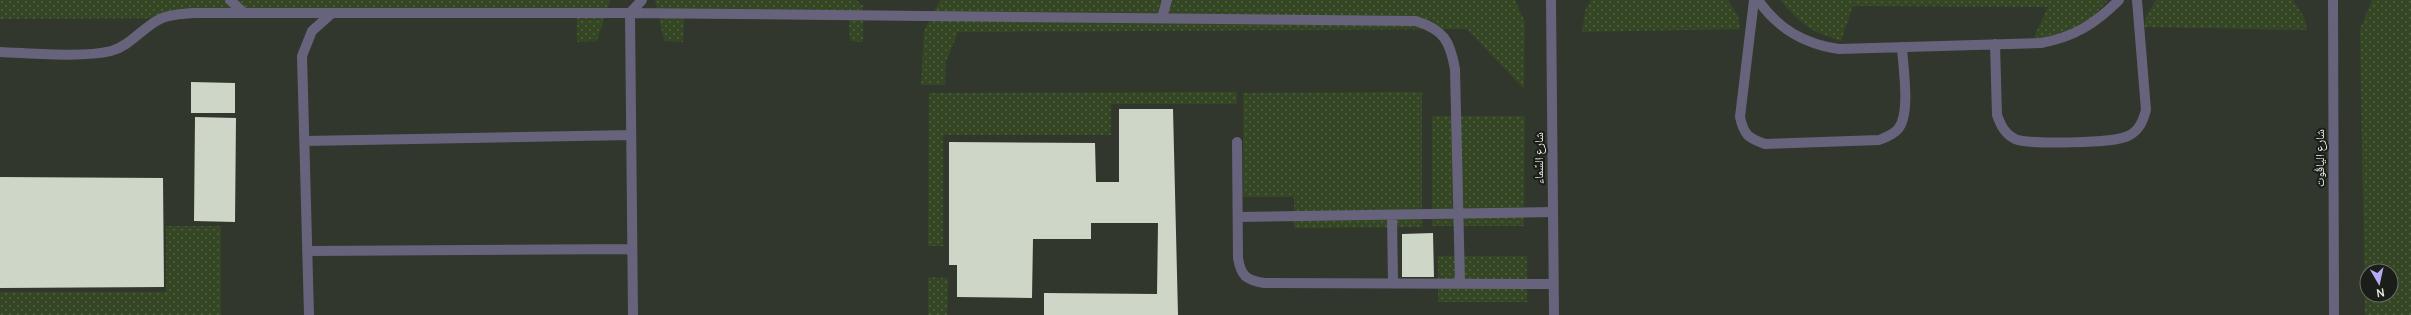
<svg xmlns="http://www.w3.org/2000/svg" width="2411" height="315" font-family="Manrope,'Noto Naskh Arabic',sans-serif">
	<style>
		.grass { fill: url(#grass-dots); fill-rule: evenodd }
		.building { fill: #ced6c8 }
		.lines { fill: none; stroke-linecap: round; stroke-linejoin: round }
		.service { stroke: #67637c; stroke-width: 10 }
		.minor { stroke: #67637c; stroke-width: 10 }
		.labels { text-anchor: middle; stroke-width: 4; stroke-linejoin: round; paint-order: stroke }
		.street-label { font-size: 12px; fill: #e6eae3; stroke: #1a1d18 }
	</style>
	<defs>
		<pattern id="grass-dots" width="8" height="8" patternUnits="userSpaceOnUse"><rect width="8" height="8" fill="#344623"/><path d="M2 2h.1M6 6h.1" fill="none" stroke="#516143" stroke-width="1.8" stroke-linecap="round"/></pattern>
	</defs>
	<rect width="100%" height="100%" fill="#31372c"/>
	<path class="grass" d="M0 0H610L597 41 577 42V16L0 19Z
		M655 0H856L863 6V42L850 41 849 15H684L683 42 664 41Z
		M940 0H1515L1525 22 1524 89 1467 29 958 32 946 62 945 85H921L924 31Z
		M1591 0H1728L1738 16 1740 29 1582 32 1585 11Z
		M1780 0H2108L2084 26 2032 41 2048 7 1853 6 1841 41C1810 31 1801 24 1780 0Z
		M2156 0H2293L2304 17 2307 30 2143 27 2147 15Z
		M2372 0H2411V315H2365L2360 29ZM2367 271H2391V295H2367Z
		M1237 92V104H1111V135H943V246H928L929 93Z
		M1422 92V227L1294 228V197H1243V93Z
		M1432 116H1525L1524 226H1432Z
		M166 226H221V315H0V292H166Z
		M1438 256H1527V302H1438Z
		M928 277 948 278 947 315H928Z"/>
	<path class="building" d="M191 82 235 83V113H191Z
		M1119 109H1173L1178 315H1044V293L1157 294 1158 223H1091V239H1033L1032 298 957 297V265H949V142L1095 143 1096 182H1119Z
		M195 117 236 118 235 222 194 221Z
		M0 177 163 178 164 287 0 288Z
		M1433 233 1434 277H1402V234Z"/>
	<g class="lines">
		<path class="service" d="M230 0 244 13
			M1754 0 1740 117C1744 135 1748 138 1765 144L1879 140C1886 137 1893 135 1898 129 1911 114 1903 68 1902 47
			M1758 0C1778 29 1804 44 1839 49L2041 43C2074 37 2095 24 2119 0
			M1162 18 1167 0
			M1995 44 1997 115C2001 126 2005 134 2015 139 2028 145 2115 143 2128 136 2139 131 2143 121 2146 110L2137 0
			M0 52C30 53 83 58 111 51 130 46 142 28 160 19 170 14 182 14 193 13H630L1416 21C1444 30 1450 41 1455 69L1460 283
			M305 141 631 135
			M1237 142 1238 258C1241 276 1246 280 1264 283L1553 284
			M1392 215 1393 283
			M1238 217 1553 212
			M307 251 632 249
			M309 315 302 56 312 31 331 14
			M633 315 630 13 642 0"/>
		<path class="minor" d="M1551 0 1554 315
			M2333 0 2334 315"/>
	</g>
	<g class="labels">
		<g class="street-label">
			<text transform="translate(1539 158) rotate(-90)" y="4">شارع السَّماء</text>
			<text transform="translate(2320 158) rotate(-90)" y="4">شارع الياقُوت</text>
		</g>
	</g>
	<g transform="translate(2379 283) rotate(171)"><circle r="19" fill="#1a1d18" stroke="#6c6f69"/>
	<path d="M0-3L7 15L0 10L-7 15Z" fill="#b7abf7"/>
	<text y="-6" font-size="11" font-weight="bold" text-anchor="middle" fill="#e6eae3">N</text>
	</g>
</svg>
